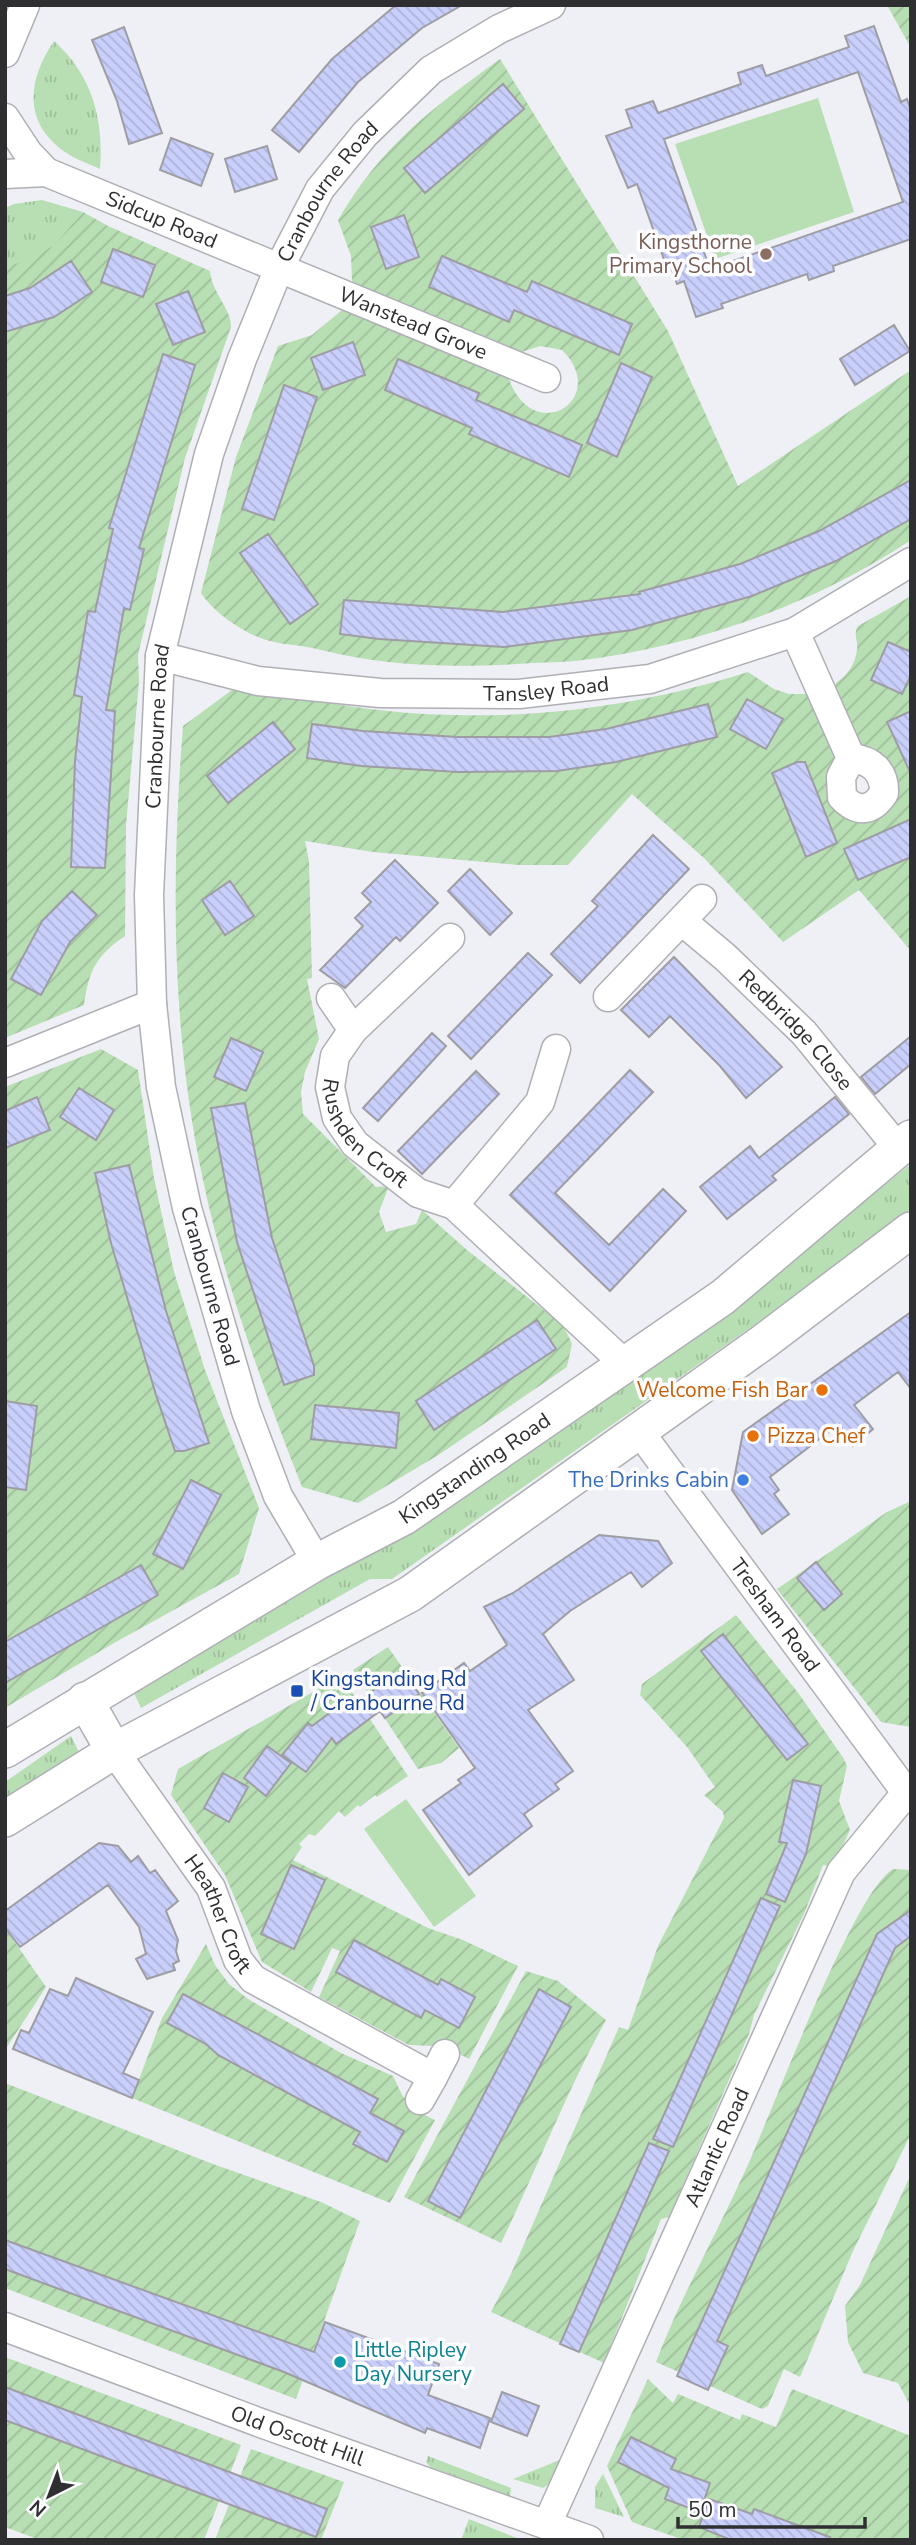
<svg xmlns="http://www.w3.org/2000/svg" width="916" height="2545" font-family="'Nunito Sans',sans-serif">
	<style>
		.grass { fill: url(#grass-tufts) }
		.park { fill: #b8deb3 }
		.garden { fill: url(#garden-furrows) }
		.building { fill: url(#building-back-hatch); stroke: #9d9da3; stroke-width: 2; fill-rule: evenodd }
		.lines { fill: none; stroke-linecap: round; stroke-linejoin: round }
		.minor-casing { stroke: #afafb6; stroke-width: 31 }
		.major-casing { stroke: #afafb6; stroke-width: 38 }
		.minor { stroke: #fff; stroke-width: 28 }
		.major { stroke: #fff; stroke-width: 35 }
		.education-dot { fill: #8d6e63; stroke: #fdfdff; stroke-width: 2.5 }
		.food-dot { fill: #e8710a; stroke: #fdfdff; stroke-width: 2.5 }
		.shop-dot { fill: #3f7fe0; stroke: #fdfdff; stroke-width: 2.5 }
		.transit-dot { fill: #1a4fb4; stroke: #fdfdff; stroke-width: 2.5 }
		.culture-dot { fill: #0f9aa8; stroke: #fdfdff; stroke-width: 2.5 }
		.labels { text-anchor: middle; stroke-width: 7; stroke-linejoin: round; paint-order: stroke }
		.street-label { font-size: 21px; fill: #2f2f32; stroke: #fdfdff }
		.education-label { font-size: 21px; fill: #785e54; stroke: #fdfdff; text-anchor: end }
		.food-label { font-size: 21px; fill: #c56008; stroke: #fdfdff; text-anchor: end }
		.shop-label { font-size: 21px; fill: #366cbe; stroke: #fdfdff; text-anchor: end }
		.transit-label { font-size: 21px; fill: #164399; stroke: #fdfdff; text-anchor: start }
		.culture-label { font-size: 21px; fill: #0d838f; stroke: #fdfdff; text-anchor: start }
	</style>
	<defs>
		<pattern id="grass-tufts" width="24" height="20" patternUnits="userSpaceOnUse" patternTransform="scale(1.75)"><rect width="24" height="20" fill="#b8deb3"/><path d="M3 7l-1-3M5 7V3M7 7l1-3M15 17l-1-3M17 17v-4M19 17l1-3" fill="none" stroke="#9ebf9a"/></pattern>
		<pattern id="garden-furrows" width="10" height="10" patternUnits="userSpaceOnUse" patternTransform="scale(1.75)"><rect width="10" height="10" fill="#b8deb3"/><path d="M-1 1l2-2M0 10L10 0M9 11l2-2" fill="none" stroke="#9ebf9a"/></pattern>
		<pattern id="building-back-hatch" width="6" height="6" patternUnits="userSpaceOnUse" patternTransform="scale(1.75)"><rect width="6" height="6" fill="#c9cffb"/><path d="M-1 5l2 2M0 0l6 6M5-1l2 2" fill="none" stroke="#adb2d8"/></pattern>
	</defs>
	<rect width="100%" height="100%" fill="#eff0f6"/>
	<path class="grass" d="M54 41C92 75 104 119 100 169 89 164 75 159 65 152 22 122 28 79 54 41Z
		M42 200 83 212 53 246 5 270V208L14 204Z
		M911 1164V1209L843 1263 392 1579H370L141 1708 134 1693 379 1547 781 1267Z
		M71 1736 80 1754 5 1804V1782Z
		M428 2456 511 2488 510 2497 430 2467 426 2462Z
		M562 2459 552 2482 543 2488 513 2479Z
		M603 2474 624 2517 595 2508V2487Z
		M469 2519 522 2540H461Z"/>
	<path class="park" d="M818 98 854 212 715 259 675 144Z
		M406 1799 476 1896 434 1927 364 1829Z"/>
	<path class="garden" d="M887 5H911V48Z
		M500 59 668 331 738 486 911 370V540C812 606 693 647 575 661 556 663 536 662 517 664 448 668 383 666 317 649 302 645 285 645 270 641 246 635 215 614 201 593L236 457 278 346 312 335 342 310 487 369 507 373C530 451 612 399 562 350L540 346 516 354 356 289 352 281 351 256 338 220C382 145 431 109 500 59Z
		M83 212 108 226 210 271C212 293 232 310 231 327L185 458 138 655 139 681 126 825 125 936C96 956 89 970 84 1005L5 1038V269L53 246Z
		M911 596V951L859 890 783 942 705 859 632 794 568 865H519L373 852 305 841 309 861 312 978 307 979 319 1039 305 1072 301 1092 303 1114 376 1187 389 1186 379 1212 386 1232 416 1224 422 1210 467 1250 563 1325 572 1344 567 1367 440 1454 358 1503 302 1487C263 1387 225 1285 203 1180 171 1031 171 877 183 726L236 687C308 700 380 714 453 715 552 718 654 702 748 672L774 689 789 694H810L839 762 830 796 887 804 860 754 835 690 836 683C847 676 856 663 857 649 858 640 853 634 858 626Z
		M101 1049 138 1070 154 1178 174 1272 205 1370 259 1508 239 1574 114 1643 5 1708V1087Z
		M911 1501V1727L881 1722 777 1589 887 1512Z
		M736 1615 799 1694 844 1759 847 1766 839 1801 850 1830 833 1867 823 1865 804 1914 754 2015 749 2034 669 2217 661 2219 604 2363 491 2312 511 2274 619 2027 628 2030 658 1946 724 1818 723 1812 704 1795 715 1787 687 1747 640 1695 642 1684Z
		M388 1647 459 1748 441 1763 418 1769 353 1670Z
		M341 1676 408 1776 377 1797 375 1795 360 1807 358 1805 345 1817 339 1811 315 1836 309 1834 299 1844 302 1847 293 1860 428 1928 463 1940 518 1966 469 2059 436 2042 434 2046 409 2045 319 1997 340 1951 332 1948 311 1992 262 1962 225 1875 171 1795 178 1769Z
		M893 1869 911 1870V2134L853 2251 800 2377 784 2369 768 2406 762 2409 656 2362C681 2296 717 2233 746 2169 771 2115 853 1893 893 1869Z
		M5 1928 46 1987 7 2047 5 2046Z
		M206 1944 215 1965 229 1984 248 1999 341 2053 393 2076 402 2095 415 2110 435 2120 390 2203 132 2098 162 2018Z
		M526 1971 558 1981 606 2020C566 2092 537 2169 501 2243L404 2197Z
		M5 2083 213 2164 321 2202 360 2221 296 2399 5 2288Z
		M911 2174V2407L898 2383 863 2373 848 2342 845 2306 860 2285Z
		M5 2357 241 2445 204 2540H40L5 2527Z
		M648 2379 673 2403 678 2394 740 2420 742 2414 776 2427 792 2389 911 2436V2540H684L632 2522 607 2466Z
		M251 2449 344 2482 321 2540H215Z"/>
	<path class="building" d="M396 5H462L422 28 358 82 299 152 272 130 332 59Z
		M874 26 901 102 907 99 911 111V239L833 266 834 271 809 280 807 274 721 304 723 308 696 317 684 281 677 284 670 264 666 265 637 184 628 188 606 136 632 127 626 110 653 101 658 113 741 84 738 73 762 65 766 76 849 47 845 36ZM858 72 903 202 710 269 664 139Z
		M124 27 162 133 129 144 117 101 92 40Z
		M503 84 524 109 425 193 404 168Z
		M171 138 213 154 201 186 160 170Z
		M267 146 277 179 235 192 225 159Z
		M404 215 419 257 386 269 371 227Z
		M113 249 155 265 143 297 101 282Z
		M442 256 527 292 532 281 632 324 619 355 514 310 509 322 429 287Z
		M71 261 92 292 54 317 5 332V296L30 288Z
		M188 291 205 332 173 345 156 304Z
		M894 325 910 351 855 385 840 359Z
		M353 342 365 375 323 390 311 358Z
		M163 354 195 365 139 548 144 549 130 610 124 608 106 710 115 711 105 868 71 867 75 761 82 697 74 695 88 611 95 612 113 529 109 528Z
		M398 359 479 393 476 400 582 445 569 477 469 434 472 428 385 390Z
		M621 363 652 377 617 457 587 443Z
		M284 385 317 397 274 520 242 509Z
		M911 480V519L836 561 752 596 632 630 504 647 379 639 340 634 344 600 503 612 640 594 639 592 740 564 819 531Z
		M268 534 318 604 290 624 240 553Z
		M888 642 911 652V675L902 694 871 680Z
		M747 699 783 719 766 749 730 729Z
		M708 704 717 737 616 762 557 771 458 772 361 766 307 758 312 724 363 731 457 737H549L606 729Z
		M911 711V774L887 722Z
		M273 722 295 749 228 803 207 776Z
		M797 762H805L837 843 806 857 772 773Z
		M911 819V857L858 880 844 849Z
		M653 835 689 869 580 983 551 954 598 906 592 901Z
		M395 860 438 903 400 941 396 937 345 988 320 970 363 926 355 918 371 902 362 893Z
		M470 869 512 913 490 935 448 891Z
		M230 881 254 916 225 935 202 900Z
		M72 891 97 915 70 942 41 995 11 979 42 921Z
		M528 953 552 975 471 1059 448 1036Z
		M674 957 782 1067 746 1098 720 1066 670 1016 649 1037 621 1010Z
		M432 1033 446 1046 378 1121 363 1108Z
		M911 1036V1064L875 1094 861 1077Z
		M231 1038 263 1052 246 1091 214 1077Z
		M630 1070 653 1092 555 1193 609 1245 663 1189 686 1211 610 1291 510 1195Z
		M476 1071 499 1094 422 1174 398 1151Z
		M79 1088 114 1110 96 1140 60 1117Z
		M37 1097 50 1130 5 1148V1111Z
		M835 1097 849 1114 772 1176 776 1180 727 1219 700 1187 750 1146 759 1158Z
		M245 1103 272 1238 314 1366V1375L284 1385 237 1242 211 1108Z
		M129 1165 166 1311 209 1443 184 1451H175L156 1395 111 1243 95 1173Z
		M911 1312V1389L898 1372 854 1405 873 1429 853 1446 839 1424 770 1477 779 1490 774 1494 789 1514 762 1534 732 1490 743 1432Z
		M537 1320 556 1349 434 1430 416 1401Z
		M5 1401 37 1406 26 1490 5 1487Z
		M315 1405 399 1413 396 1448 311 1439Z
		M191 1480 221 1495 183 1569 153 1554Z
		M599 1535 658 1541 672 1563 642 1587 631 1572 570 1611 543 1634 574 1680 528 1710 573 1771 555 1784 559 1789 524 1814 532 1826 469 1875 423 1810 461 1783 458 1780 475 1768 422 1693 464 1663 470 1671 507 1645 484 1607 513 1593Z
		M816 1562 842 1594 824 1610 797 1578Z
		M141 1565 158 1595 5 1683V1642Z
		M723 1634 808 1744 787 1760 701 1651Z
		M402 1670 419 1694 385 1718 380 1711 336 1744 332 1738 306 1772 282 1755 308 1723 312 1726 351 1697 356 1703Z
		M267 1746 291 1763 266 1796 244 1778Z
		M223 1773 248 1787 229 1822 204 1808Z
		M793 1780 821 1786 806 1854 785 1902 766 1894 787 1843 779 1842Z
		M99 1843 118 1846 131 1862 138 1856 150 1873 155 1870 178 1901 166 1911 178 1940 176 1951 179 1961 173 1964 175 1970 147 1979 136 1959 146 1954 139 1927 108 1885 20 1947 5 1928V1911Z
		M291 1865 325 1880 294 1949 261 1934Z
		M761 1898 780 1906 673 2147 653 2139Z
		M911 1910V1936L895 1948 717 2341 728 2346 708 2390 677 2376 877 1934Z
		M354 1940 438 1985 441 1979 475 1997 459 2028 425 2010 421 2018 336 1972Z
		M76 1978 153 2012 123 2073 139 2080 132 2098 13 2049 21 2030 29 2033 50 1989 68 1996Z
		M539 1989 571 2007 460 2218 428 2201Z
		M183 1994 378 2099 370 2113 404 2131 387 2162 353 2144 360 2132 218 2055 206 2044 167 2023Z
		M649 2143 669 2151 579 2352 560 2344Z
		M5 2240 314 2352 325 2322 439 2364 428 2395 490 2418 480 2448 427 2428 425 2433 284 2372 5 2269Z
		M5 2387 327 2509 316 2537 5 2420Z
		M502 2392 539 2406 527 2436 491 2422Z
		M631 2437 676 2459 671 2469 710 2483 700 2512 665 2499 669 2488 618 2462Z
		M709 2499 752 2514 754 2509 830 2537 829 2540H731L699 2527Z"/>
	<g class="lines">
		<g class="minor-casing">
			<g id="minor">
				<path d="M5 53 25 5"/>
				<path d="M5 118 28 153 46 172"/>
				<path id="s1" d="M5 174 46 172 546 378"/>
				<path d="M795 632 851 758 841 777 842 797C857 813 872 812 884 793 885 772 872 760 851 758"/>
				<path id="s2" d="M160 656 258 681 380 693 519 694 650 679 795 632 911 562"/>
				<path id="s3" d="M682 921 725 957 804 1033 898 1148"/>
				<path id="s4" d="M450 938 353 1030 335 1056 330 1087 337 1118 355 1144 418 1193 454 1205 627 1366"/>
				<path d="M608 997 702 899"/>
				<path d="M331 998 353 1030"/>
				<path d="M5 1063 152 1004"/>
				<path d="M454 1205 540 1102 556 1049"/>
				<path id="s5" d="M639 1431 911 1799"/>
				<path id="s6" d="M317 1562 278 1496 246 1411 187 1208 161 1087 152 1004 149 895 160 656 209 454 242 359 279 268 320 189 365 134 431 70 499 29 551 5"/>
				<path id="s7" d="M114 1751 211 1888 238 1960 253 1979 433 2077 420 2100"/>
				<path d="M433 2077 445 2054"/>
				<path id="s8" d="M5 2327 258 2422 589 2540"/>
				<path id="s9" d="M548 2522 841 1872 911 1787"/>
			</g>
		</g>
		<g class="major-casing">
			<g id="major">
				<path d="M85 1700 114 1751"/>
				<path id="s10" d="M5 1750 317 1562 404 1517 723 1297 911 1138"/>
				<path d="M5 1819 114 1751 410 1594 762 1343 911 1230"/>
			</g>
		</g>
		<use href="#minor" class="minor"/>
		<use href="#major" class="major"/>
	</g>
	<circle class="education-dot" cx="766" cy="254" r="7"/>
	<g class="food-dot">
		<circle cx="822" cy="1390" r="7"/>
		<circle cx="753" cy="1436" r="7"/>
	</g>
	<circle class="shop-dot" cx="743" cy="1480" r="7"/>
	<rect class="transit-dot" x="290" y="1684" width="14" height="14" rx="3.5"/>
	<circle class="culture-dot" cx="340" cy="2362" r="7"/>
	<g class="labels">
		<g class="street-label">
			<text dy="7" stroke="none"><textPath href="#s6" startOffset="1432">Cranbourne Road</textPath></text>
			<text dy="7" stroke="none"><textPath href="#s1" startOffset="166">Sidcup Road</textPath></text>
			<text dy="7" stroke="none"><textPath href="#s1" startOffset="438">Wanstead Grove</textPath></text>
			<text dy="7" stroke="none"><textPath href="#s2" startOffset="390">Tansley Road</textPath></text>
			<text dy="7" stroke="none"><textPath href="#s6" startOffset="864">Cranbourne Road</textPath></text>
			<text dy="7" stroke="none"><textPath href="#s3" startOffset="158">Redbridge Close</textPath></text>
			<text dy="7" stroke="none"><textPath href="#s4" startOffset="256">Rushden Croft</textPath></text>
			<text transform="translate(210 1286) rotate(74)" y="7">Cranbourne Road</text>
			<text dy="7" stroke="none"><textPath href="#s10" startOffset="548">Kingstanding Road</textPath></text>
			<text dy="7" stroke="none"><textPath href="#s5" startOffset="229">Tresham Road</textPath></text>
			<text dy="7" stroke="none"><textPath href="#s7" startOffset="194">Heather Croft</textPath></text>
			<text dy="7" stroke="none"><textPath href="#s9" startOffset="411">Atlantic Road</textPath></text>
			<text dy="7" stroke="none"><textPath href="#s8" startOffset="312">Old Oscott Hill</textPath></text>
		</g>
		<g class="education-label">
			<text x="752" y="249">Kingsthorne<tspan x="752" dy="24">Primary School</tspan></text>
		</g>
		<g class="food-label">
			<text x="808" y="1397">Welcome Fish Bar</text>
			<text x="767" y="1443" text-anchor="start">Pizza Chef</text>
		</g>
		<g class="shop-label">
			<text x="729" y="1487">The Drinks Cabin</text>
		</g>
		<g class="transit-label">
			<text x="311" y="1686">Kingstanding Rd<tspan x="311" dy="24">/ Cranbourne Rd</tspan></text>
		</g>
		<g class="culture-label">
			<text x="354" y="2357">Little Ripley<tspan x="354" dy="24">Day Nursery</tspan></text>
		</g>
	</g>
	<rect width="916" height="2545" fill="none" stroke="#2f2f32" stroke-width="14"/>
	<g transform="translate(49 2496) rotate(222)" stroke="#fdfdff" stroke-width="5" paint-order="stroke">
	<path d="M0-5L12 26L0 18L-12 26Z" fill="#2f2f32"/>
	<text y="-10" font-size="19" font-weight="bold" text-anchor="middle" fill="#2f2f32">N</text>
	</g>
	<path d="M678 2517v10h187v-10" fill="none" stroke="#2f2f32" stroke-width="3.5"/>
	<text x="688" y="2517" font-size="21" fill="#2f2f32" stroke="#fdfdff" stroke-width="5" paint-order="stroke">50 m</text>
</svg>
